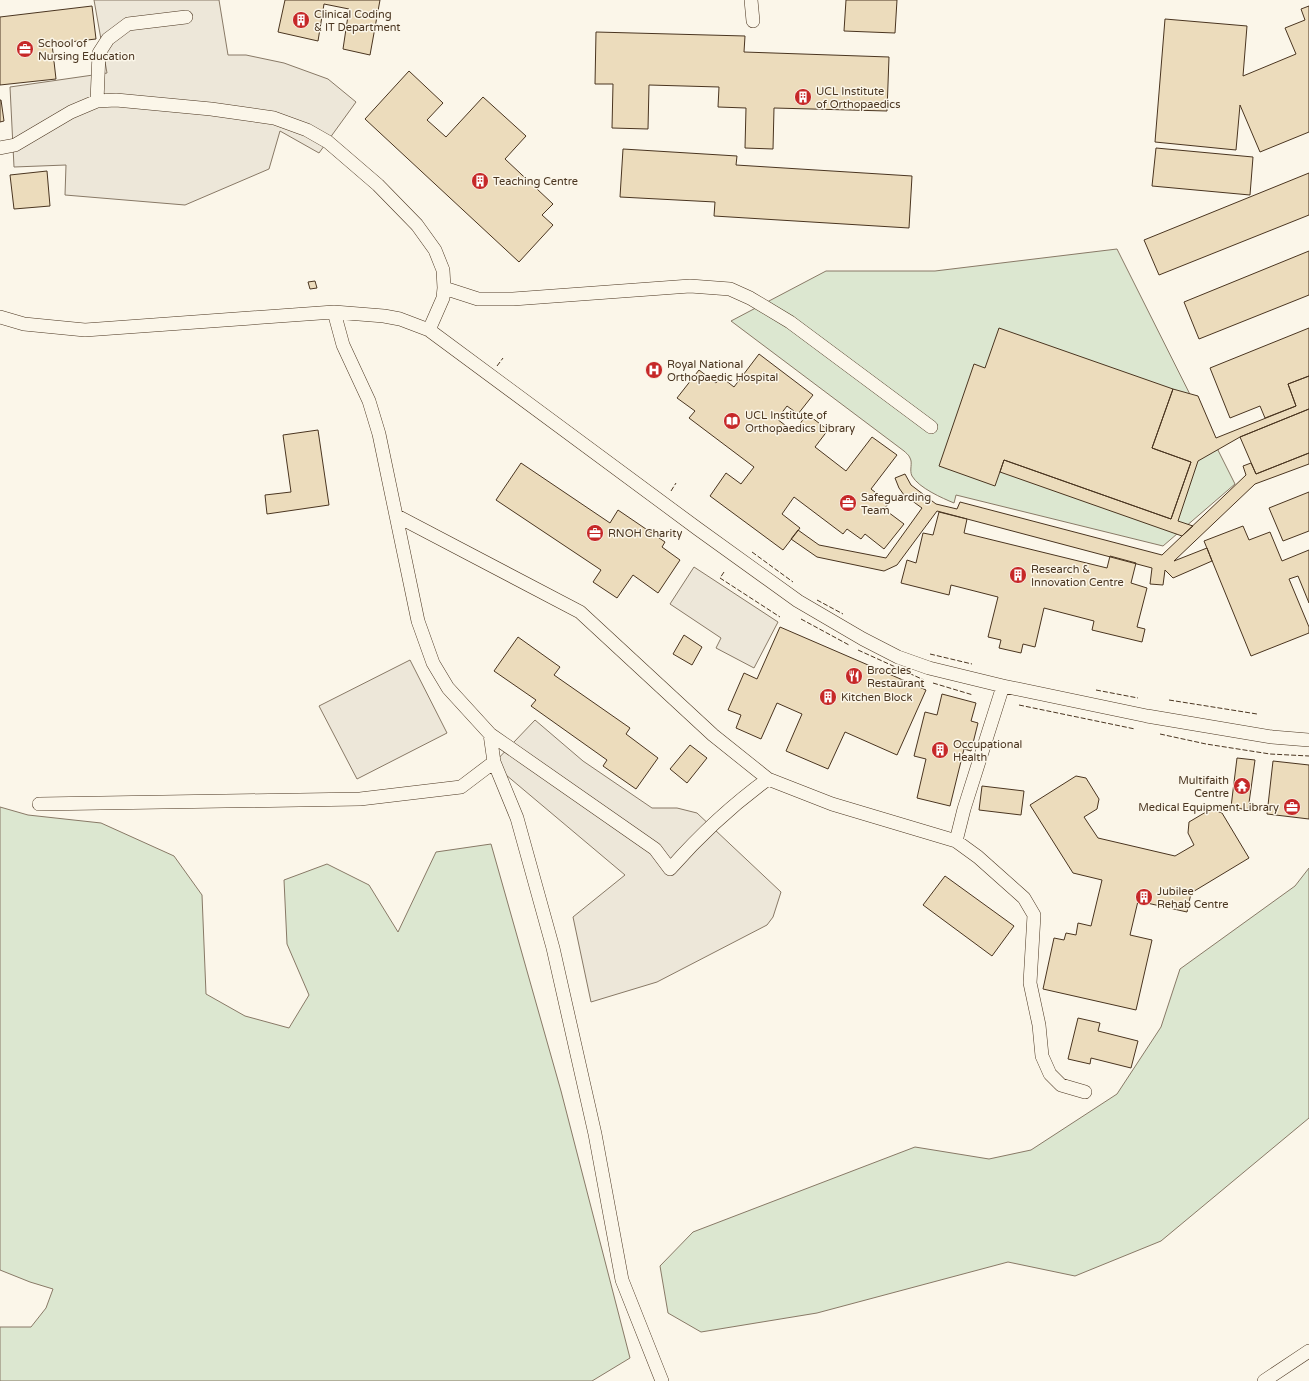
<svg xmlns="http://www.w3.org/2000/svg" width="1309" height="1381" font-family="'Varela Round',sans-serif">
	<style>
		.green { fill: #dce7d0; stroke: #887966 }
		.parking { fill: #ede7d9; stroke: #887966 }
		.building { fill: #ecdcbc; stroke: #4a3520 }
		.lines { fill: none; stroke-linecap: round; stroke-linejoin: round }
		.service-casing { stroke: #4a3520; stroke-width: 14 }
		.service { stroke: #fbf6e9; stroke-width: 13 }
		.fence { stroke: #4a3520; stroke-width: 1; stroke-dasharray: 5 2; stroke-linecap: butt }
		.labels { text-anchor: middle; stroke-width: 3; stroke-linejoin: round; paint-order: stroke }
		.poi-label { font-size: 11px; fill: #4a3520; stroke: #fbf6e9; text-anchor: start }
	</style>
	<rect width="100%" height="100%" fill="#fbf6e9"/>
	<path class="green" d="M1117 249 1235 484 1163 546 956 495 954 503C942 498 919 488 912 476 909 470 913 463 910 458 909 455 906 453 904 451L731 321 826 271H935Z
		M0 807 28 815 101 823 174 856 202 895 206 994 245 1016 289 1028 309 995 287 944 284 880 327 864 369 885 398 932 436 852 491 844 561 1091 630 1358 592 1381H0V1327H31L46 1308 53 1289 30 1282 0 1270Z
		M1309 868V1118L1161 1241 1075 1276 1008 1262 817 1313 701 1332 668 1313 660 1266 693 1232 915 1147 989 1159 1031 1150 1117 1094 1161 1027 1180 969 1295 886Z"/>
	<path class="parking" d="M94 0H219L228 55H246L284 63 328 79 356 102 319 153 280 131 269 169 185 205 65 195 66 165 14 167 10 87 107 73Z
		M694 567 778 622 754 668 716 648 721 638 670 604Z
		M410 660 447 733 357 779 319 706Z
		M535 720 583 761 652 808H677L697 813 781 892 773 917 767 925 657 982 591 1002 573 917 625 875 493 764Z"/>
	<path class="building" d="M285 0H380L370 55 343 49 349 9 324 4 318 41 278 32Z
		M846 0H897L895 33 844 31Z
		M92 6 96 39 52 44 56 79 0 85V17Z
		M1309 6V132L1260 152 1240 105 1236 150 1155 142 1165 19 1247 26 1243 76 1296 54 1285 28 1305 20 1301 9Z
		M596 32 745 36 744 52 889 57 887 111 774 108 773 149 745 148 746 108 718 107 719 87 649 85 648 129 612 128 613 84H595Z
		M409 71 443 103 427 120 446 137 483 97 526 136 505 159 553 204 542 215 553 225 519 262 365 119Z
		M0 100H1L4 121 0 122Z
		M1156 148 1253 157 1250 195 1152 186Z
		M623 149 737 156 736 165 912 176 909 228 714 216 715 202 620 197Z
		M47 171 50 206 14 209 10 175Z
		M1309 173V215L1159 275 1144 240Z
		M1309 251V295L1199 339 1184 302Z
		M315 281 317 288 310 289 308 282Z
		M999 328 1173 389 1152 448 1191 462 1171 519 1004 460 995 486 939 466 974 364 985 368Z
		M1309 328V376L1288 384 1296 406 1265 418 1260 406 1230 418 1210 368Z
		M759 354 813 395 798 414 787 406 777 419 794 432 807 414 828 430 815 447 846 471 872 437 897 455 871 489 889 503 884 509 904 524 884 549 865 534 861 539 847 529 843 534 794 497 782 514 800 528 783 550 710 496 726 473 741 484 754 467 689 418 695 411 677 398 699 370 716 383 720 376 734 387Z
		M1309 376V409L1240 437 1198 461 1178 521 1193 526 1182 536 1000 472 1004 460 1171 519 1191 462 1152 448 1173 389 1198 396 1216 438 1296 406 1288 384Z
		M1309 409V453L1256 474 1240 437Z
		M318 430 329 505 267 514 265 495 291 492 283 435Z
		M1309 453V464L1255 484 1174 561 1207 548 1212 561 1173 578 1165 570 1163 585 1150 584 1152 568 937 511 897 565 884 571 817 557 791 539 798 530 819 545 886 558 922 508 904 495 899 488 895 478 905 474 911 485 936 504 957 509 960 502 1162 555 1246 475 1243 466 1251 463 1256 474Z
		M521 463 610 523 618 510 665 542 662 547 680 560 658 593 633 575 617 598 593 582 601 570 496 500Z
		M1309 492V531L1283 541 1269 508Z
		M939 512 967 519 964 533 1107 568 1110 556 1136 563 1131 583 1147 588 1137 627 1145 629 1142 642 1092 630 1094 621 1044 608 1035 647 1023 644 1021 653 999 648 1001 640 988 637 998 597 951 585 949 595 901 583 907 560 916 563 923 533 933 535Z
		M1243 526 1249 540 1270 532 1282 561 1309 550V603L1298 576 1289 579 1309 627V633L1251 656 1204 541Z
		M780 627 926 690 897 755 845 732 828 769 786 751 802 714 777 703 761 739 736 728 741 715 728 710 744 673 757 679Z
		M684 635 702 647 692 665 673 654Z
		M518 637 560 667 554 675 630 728 626 734 658 758 636 789 603 766 607 760 531 706 536 700 494 671Z
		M942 694 976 703 971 721 978 723 971 751 964 749 950 806 917 798 926 759 914 756 925 712 937 715Z
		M690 745 707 758 687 783 670 769Z
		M1237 758 1255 760 1248 810 1231 807Z
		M1273 761 1309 765V819L1267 814Z
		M1076 776 1086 778 1099 799 1097 809 1084 817 1098 838 1175 856 1194 845 1188 833 1189 822 1211 809 1222 813 1249 858 1191 893 1187 912 1138 901 1130 935 1152 940 1136 1010 1043 989 1054 938 1064 940 1066 933 1076 935 1078 923 1091 926 1102 880 1073 873 1030 805Z
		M982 786 1024 791 1021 815 979 810Z
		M945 876 1014 926 992 956 923 905Z
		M1078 1018 1100 1023 1098 1031 1138 1041 1131 1068 1091 1058 1090 1064 1068 1059Z"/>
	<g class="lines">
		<g class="service-casing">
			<path id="service" d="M751 0 753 21
				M97 101 99 53 108 39 128 24 186 17
				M0 148 15 145 71 112 97 101 116 100 211 109 274 118 307 130 328 142 378 185 417 225 435 250 443 270 444 288 443 298 429 330
				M444 288 478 299H513L690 286 730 289 750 298 790 322 931 427
				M0 317 24 324 85 330 334 312 384 316 400 319 429 330 698 529 798 601 863 639 898 657 929 668 1003 686 1147 716 1272 737 1309 740
				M397 516 580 612 713 735 768 779C732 805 700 835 670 869L655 849 490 734
				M494 762 517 818 553 948 595 1134 622 1280 662 1381
				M768 779 832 804 956 841 978 857 1024 898 1034 915 1030 983 1039 1025 1042 1056 1050 1074 1061 1085 1085 1092
				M39 804 360 799 461 787 494 762 490 734 448 688 433 663 418 621 379 434 369 401 343 345 334 312
				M956 841 964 809 1003 686
				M1264 1381 1309 1351"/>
		</g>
		<use href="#service" class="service"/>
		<path class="fence" d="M497 366 503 358
			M671 491 676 483
			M752 552 793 582
			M724 572 720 578 780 617
			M817 600 843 614
			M801 619 849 645
			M858 650 924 680
			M930 654 972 664
			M933 683 973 695
			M1096 690 1138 698
			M1169 700 1257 714
			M1019 705 1135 729
			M1160 734 1206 744 1270 754 1309 756"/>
	</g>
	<defs>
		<g id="building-disc" transform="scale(0.9)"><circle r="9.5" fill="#c62828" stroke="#fbf6e9"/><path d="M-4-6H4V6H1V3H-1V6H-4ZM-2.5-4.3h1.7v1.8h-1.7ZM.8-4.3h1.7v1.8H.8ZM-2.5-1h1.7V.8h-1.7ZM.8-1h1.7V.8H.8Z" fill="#fff"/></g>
		<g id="office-disc" transform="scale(0.9)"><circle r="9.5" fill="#c62828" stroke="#fbf6e9"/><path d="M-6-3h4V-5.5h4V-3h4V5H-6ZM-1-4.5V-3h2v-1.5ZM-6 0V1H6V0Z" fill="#fff"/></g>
		<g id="hospital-disc" transform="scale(0.9)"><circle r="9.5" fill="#c62828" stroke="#fbf6e9"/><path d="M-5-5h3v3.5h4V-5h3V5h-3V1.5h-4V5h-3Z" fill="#fff"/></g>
		<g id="library-disc" transform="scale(0.9)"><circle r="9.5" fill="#c62828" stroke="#fbf6e9"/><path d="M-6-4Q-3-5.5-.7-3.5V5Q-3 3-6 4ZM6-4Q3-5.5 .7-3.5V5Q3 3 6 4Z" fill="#fff"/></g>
		<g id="restaurant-disc" transform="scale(0.9)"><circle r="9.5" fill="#c62828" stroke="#fbf6e9"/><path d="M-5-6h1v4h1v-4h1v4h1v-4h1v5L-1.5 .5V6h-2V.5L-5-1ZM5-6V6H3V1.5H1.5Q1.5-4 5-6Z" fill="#fff"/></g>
		<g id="temple-disc" transform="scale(0.9)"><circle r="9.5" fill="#c62828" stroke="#fbf6e9"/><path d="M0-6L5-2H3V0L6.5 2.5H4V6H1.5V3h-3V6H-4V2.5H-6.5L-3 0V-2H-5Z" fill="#fff"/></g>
	</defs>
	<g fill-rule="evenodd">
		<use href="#building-disc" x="301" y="20"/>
		<use href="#office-disc" x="25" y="49"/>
		<use href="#building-disc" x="803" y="97"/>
		<use href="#building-disc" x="480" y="181"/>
		<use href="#hospital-disc" x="654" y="370"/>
		<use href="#library-disc" x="732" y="421"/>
		<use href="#office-disc" x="848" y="503"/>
		<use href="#office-disc" x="595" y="533"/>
		<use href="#building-disc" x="1018" y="575"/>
		<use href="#restaurant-disc" x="854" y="676"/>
		<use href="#building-disc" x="828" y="697"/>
		<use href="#building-disc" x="940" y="750"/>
		<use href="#temple-disc" x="1242" y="786"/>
		<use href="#office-disc" x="1292" y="807"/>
		<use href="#building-disc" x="1144" y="897"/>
	</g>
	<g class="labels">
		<g class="poi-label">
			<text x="314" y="18">Clinical Coding<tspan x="314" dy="13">&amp; IT Department</tspan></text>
			<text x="38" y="47">School of<tspan x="38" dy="13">Nursing Education</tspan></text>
			<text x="816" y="95">UCL Institute<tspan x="816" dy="13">of Orthopaedics</tspan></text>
			<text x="493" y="185">Teaching Centre</text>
			<text x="667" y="368">Royal National<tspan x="667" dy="13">Orthopaedic Hospital</tspan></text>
			<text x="745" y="419">UCL Institute of<tspan x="745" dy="13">Orthopaedics Library</tspan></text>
			<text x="861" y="501">Safeguarding<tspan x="861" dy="13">Team</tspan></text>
			<text x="608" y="537">RNOH Charity</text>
			<text x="1031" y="573">Research &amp;<tspan x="1031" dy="13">Innovation Centre</tspan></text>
			<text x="867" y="674">Broccles<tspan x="867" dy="13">Restaurant</tspan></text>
			<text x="841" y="701">Kitchen Block</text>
			<text x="953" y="748">Occupational<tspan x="953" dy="13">Health</tspan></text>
			<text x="1229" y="784" text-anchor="end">Multifaith<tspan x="1229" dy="13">Centre</tspan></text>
			<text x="1279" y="811" text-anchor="end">Medical Equipment Library</text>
			<text x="1157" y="895">Jubilee<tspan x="1157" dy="13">Rehab Centre</tspan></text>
		</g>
	</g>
</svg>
